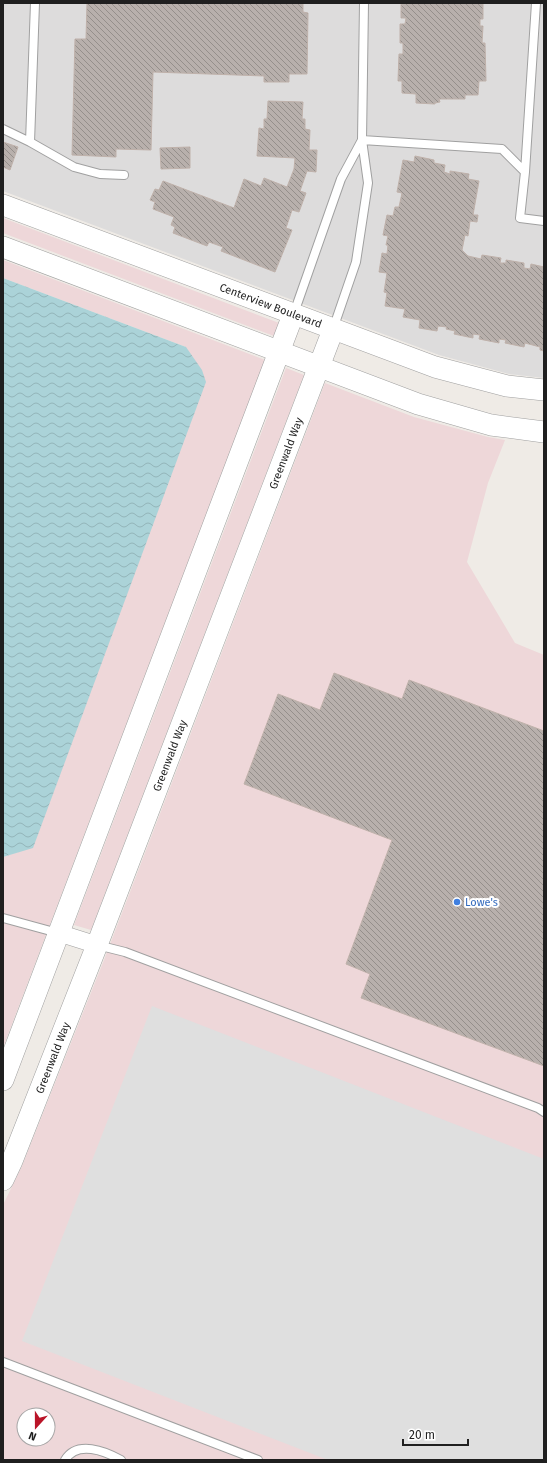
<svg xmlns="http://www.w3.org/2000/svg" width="547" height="1463" font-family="'Fira Sans',sans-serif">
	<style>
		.residential { fill: #dddcdc }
		.commercial { fill: #eed7d9; fill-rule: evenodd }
		.parking { fill: #dfdfdf }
		.water { fill: url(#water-waves) }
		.building { fill: url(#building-back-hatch); stroke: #bfb1aa }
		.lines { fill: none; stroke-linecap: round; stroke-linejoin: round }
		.service-casing { stroke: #a0a0a0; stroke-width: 10 }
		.minor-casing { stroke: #a0a0a0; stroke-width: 18 }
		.tertiary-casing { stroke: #a0a0a0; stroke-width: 22 }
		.service { stroke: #fff; stroke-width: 8 }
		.minor { stroke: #fff; stroke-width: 17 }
		.tertiary { stroke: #fff; stroke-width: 21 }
		.shop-dot { fill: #3f7fe0; stroke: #fff; stroke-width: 1.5 }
		.labels { text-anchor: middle; stroke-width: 4; stroke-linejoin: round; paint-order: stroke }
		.street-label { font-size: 11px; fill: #1f1f1f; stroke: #fff }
		.shop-label { font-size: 11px; fill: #366cbe; stroke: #fff; text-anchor: start }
	</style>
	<defs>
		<pattern id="water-waves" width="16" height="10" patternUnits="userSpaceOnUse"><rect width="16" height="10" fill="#abd3d8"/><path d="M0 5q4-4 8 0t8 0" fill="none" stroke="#93b5b9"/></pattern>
		<pattern id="building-back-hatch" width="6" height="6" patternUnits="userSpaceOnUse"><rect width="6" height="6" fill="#b8b0ac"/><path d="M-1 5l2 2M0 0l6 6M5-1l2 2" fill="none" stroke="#958f8b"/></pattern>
	</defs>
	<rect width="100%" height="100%" fill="#efebe6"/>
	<path class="residential" d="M3 3H544V378L509 374 439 355 3 191Z"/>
	<path class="commercial" d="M3 218 279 323 274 336 3 233Z
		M3 260 265 360 3 1048V857L33 847 186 347 3 278Z
		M286 368 304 375 91 930 74 925Z
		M325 383 414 417 488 437 505 440 488 483 467 562 515 643 544 655V1460H3V1205L22 1166 104 960ZM24 1415H48V1439H24Z"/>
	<path class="parking" d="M152 1006 544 1159V1460H328L22 1341Z"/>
	<path class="water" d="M3 278 186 347 202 370 206 382 33 848 3 857Z"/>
	<path class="building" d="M87 3H303V12L308 13 307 74H289V82H264V76L153 72 151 150 116 149V157L72 155 75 39H86Z
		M401 3H483V19H480V26H483L482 43H485L486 81H479L478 95H465V99H439L440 102 435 103V104L416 103V94L402 93V81H398L399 54H403V43H400V24H405L406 18H401Z
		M268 101 303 102 302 119H305V129L310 130 309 150H317L316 172 307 171 300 191 306 193 299 212 292 210 286 228 292 230 275 272 221 251 223 247 209 242 207 246 173 233 175 227 171 225 174 217 153 209 155 202 150 200 155 189 159 190 163 181 234 208 244 179 261 186 264 178 287 187 294 169 295 158 257 156 259 128 264 129V119H267Z
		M3 142 18 147 10 170 3 167Z
		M190 147V168L161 169 160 148Z
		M415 156 434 160V163L445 165 444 172 450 174V171L469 174 468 179 479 181 473 215H478L477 222 470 221 468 236 465 235 462 250 468 256 481 259 482 255 501 258 500 263H506V260L524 263V268L530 269 531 264 544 267V351L540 350V347L525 343 524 347 505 343 506 340 499 339V343L479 339 480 335 473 334V338L454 334 455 331 446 329 447 327 438 326 437 331 419 328 420 320 403 317 405 309 385 306 387 293 384 292 387 273 379 272 382 253 387 254 388 245H386L388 236 383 235 387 215 393 216 395 207H399L402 193 397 192 403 160 414 162Z
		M334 673 402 699 409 680 544 731V1066L361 998 370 974 346 964 392 840 244 784 278 694 320 710Z"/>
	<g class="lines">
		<g class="service-casing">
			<path id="service" d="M3 129 30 142 35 3
				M362 140 502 149 525 172 520 218 544 221
				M30 142 74 167 100 174 124 175
				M525 172 536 3
				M294 313 341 179 362 140
				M333 329 356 262 368 183 362 140 364 3
				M3 918 58 933
				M97 945 125 952 538 1108 544 1112
				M3 1362 258 1460
				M65 1460C77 1440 105 1451 121 1460"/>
		</g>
		<g class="minor-casing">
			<path id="minor" d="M59 933 97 945"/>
		</g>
		<g class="tertiary-casing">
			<g id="tertiary">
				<path id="s1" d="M3 205 435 367 507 386 544 390"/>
				<path d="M3 247 418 404 491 425 544 432"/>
				<path d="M3 1080 293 315"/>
				<path id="s2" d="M3 1180 12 1161 97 945 333 330"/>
			</g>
		</g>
		<use href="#service" class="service"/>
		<use href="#minor" class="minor"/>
		<use href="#tertiary" class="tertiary"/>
	</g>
	<circle class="shop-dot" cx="457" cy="902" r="4"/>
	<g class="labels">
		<g class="street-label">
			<text dy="4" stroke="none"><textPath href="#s1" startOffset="286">Centerview Boulevard</textPath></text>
			<text dy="4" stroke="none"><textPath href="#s2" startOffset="780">Greenwald Way</textPath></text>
			<text dy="4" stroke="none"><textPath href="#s2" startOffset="456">Greenwald Way</textPath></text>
			<text dy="4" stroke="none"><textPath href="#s2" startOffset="132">Greenwald Way</textPath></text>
		</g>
		<g class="shop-label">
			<text x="465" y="906">Lowe's</text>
		</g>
	</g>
	<rect width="547" height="1463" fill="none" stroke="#1f1f1f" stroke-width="8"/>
	<g transform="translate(36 1427) rotate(201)"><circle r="19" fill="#ffffff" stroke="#a5a5a5"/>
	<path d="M0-3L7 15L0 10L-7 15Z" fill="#ba1428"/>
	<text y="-6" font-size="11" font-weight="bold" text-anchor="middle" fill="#1f1f1f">N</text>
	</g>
	<path d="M403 1439v6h65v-6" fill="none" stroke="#1f1f1f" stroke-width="2"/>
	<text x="409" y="1439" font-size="12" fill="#1f1f1f" stroke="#ffffff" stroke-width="3" paint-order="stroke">20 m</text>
</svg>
